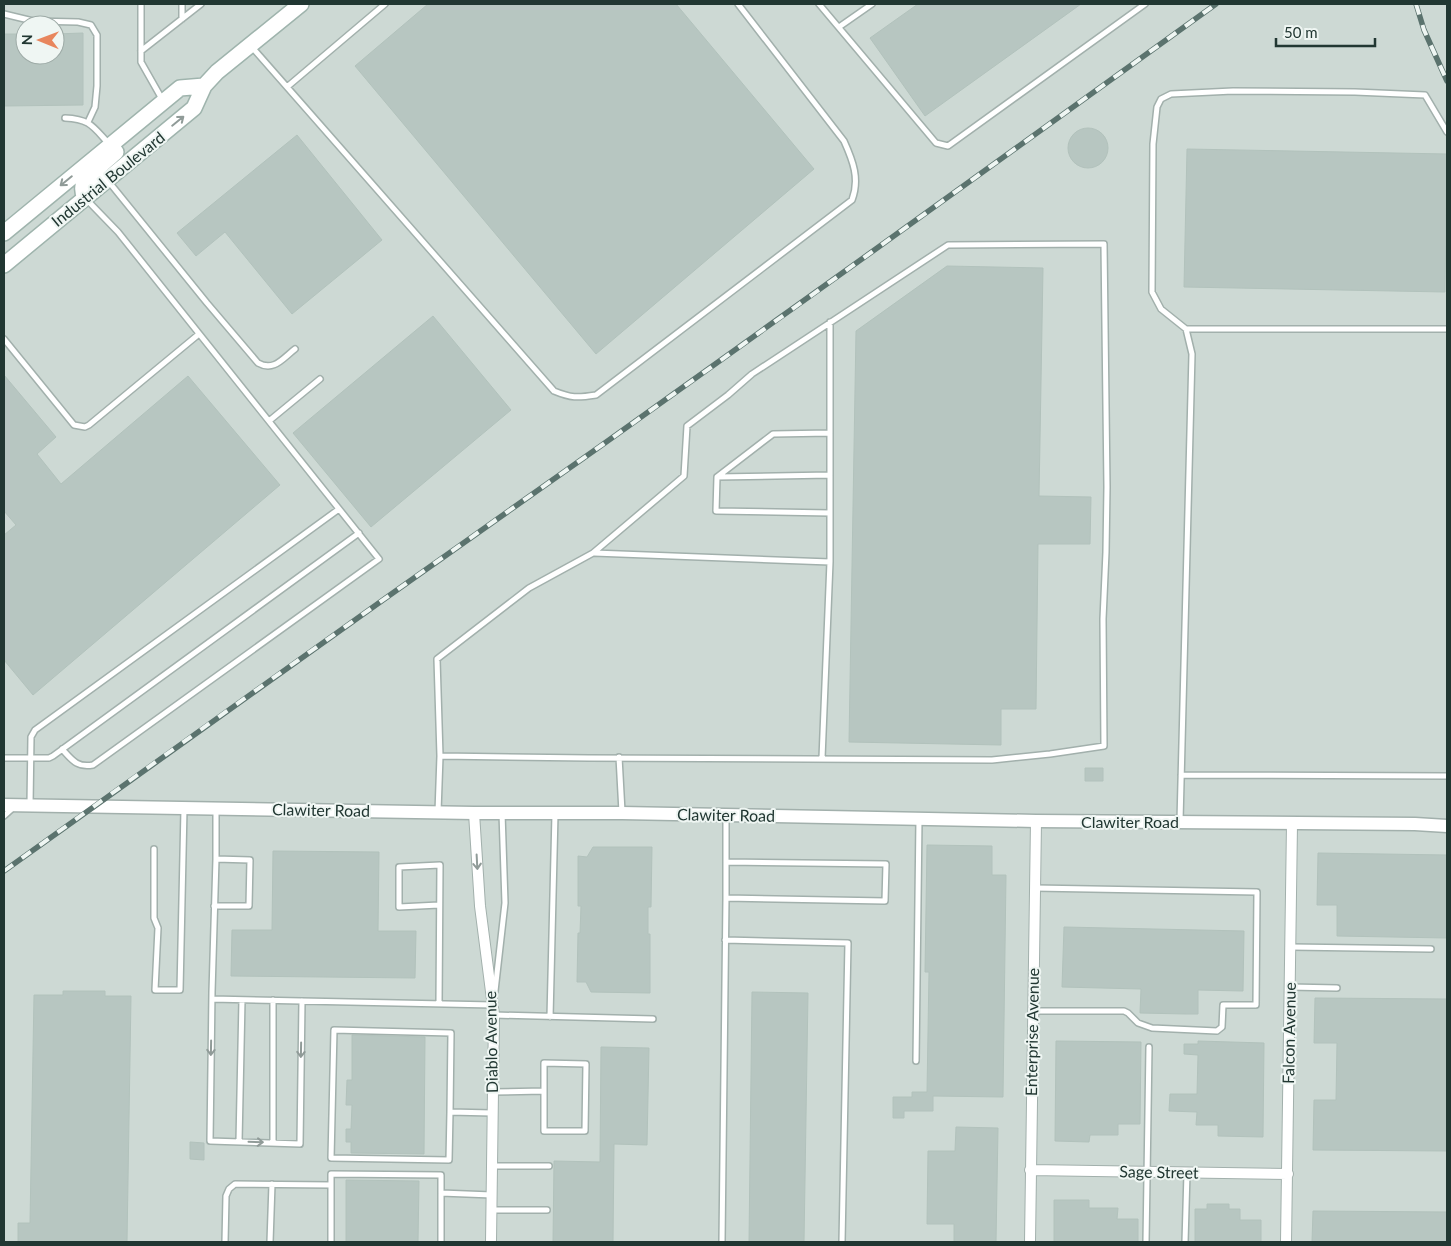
<svg xmlns="http://www.w3.org/2000/svg" width="1451" height="1246" font-family="Lato,sans-serif">
	<style>
		.built { fill: #cdd9d4; fill-rule: evenodd }
		.building { fill: #b7c6c1; stroke: #b2c2bc }
		.lines { fill: none; stroke-linecap: round; stroke-linejoin: round }
		.service-casing { stroke: #a2b0ac; stroke-width: 8 }
		.minor-casing { stroke: #a2b0ac; stroke-width: 12 }
		.tertiary-casing { stroke: #a2b0ac; stroke-width: 15 }
		.secondary-casing { stroke: #9fb4ad; stroke-width: 18 }
		.service { stroke: #fff; stroke-width: 5 }
		.minor { stroke: #fff; stroke-width: 10 }
		.tertiary { stroke: #fff; stroke-width: 12 }
		.secondary { stroke: #fff; stroke-width: 15 }
		.rail-casing { stroke: #5b736e; stroke-width: 5.5 }
		.rail { stroke: #eff6f3; stroke-width: 4; stroke-dasharray: 11; stroke-linecap: butt }
		.oneway { stroke: #909b98 }
		.labels { text-anchor: middle; stroke-width: 4; stroke-linejoin: round; paint-order: stroke }
		.street-label { font-size: 16px; fill: #213732; stroke: #eff6f3 }
	</style>
	<rect width="100%" height="100%" fill="#dfe9e5"/>
	<path class="built" d="M4 4H1447V1242H4ZM25 25H55V55H25Z"/>
	<path class="building" d="M428 4H676L814 169 596 354 355 66Z
		M918 4H1081L925 116 870 38Z
		M83 33V105L4 106V34H25V55H55V34Z
		M1068 148a20 20 0 1 1 40 0a20 20 0 1 1-40 0Z
		M297 135 382 240 292 314 225 232 196 256 177 233Z
		M1187 149 1447 154 1445 292 1184 287Z
		M947 266 1043 268 1039 496 1091 497 1090 544H1038L1036 709H1001V745L849 742 856 331Z
		M433 316 511 410 371 527 293 433Z
		M4 375 56 437 37 454 61 484 188 376 280 485 33 695 4 660V535L16 525 4 511Z
		M1085 768H1103V781H1085Z
		M927 845 992 846V875H1006L1003 1097 933 1096V1111H904V1118H893V1097H912V1092H927L929 972H925Z
		M593 847H652L651 907H648V934H650V993L591 992 586 982H577L578 933H580L581 906H578V856L587 857Z
		M273 851 379 852 378 931H416L415 978 231 976 232 930H272Z
		M1318 853 1447 855V938L1337 936V905H1317Z
		M1064 927 1244 931 1243 991 1198 990V1014H1186L1140 1013 1141 989 1062 987Z
		M63 991H105V996H131L127 1242H18V1223H30L34 995H63Z
		M752 992 808 993 804 1242H749Z
		M1315 998 1447 999V1151L1313 1150 1314 1100H1336L1337 1043H1314Z
		M352 1035 425 1037 424 1154 351 1153V1142H346V1129H351L352 1105H346L347 1080H352Z
		M1056 1041 1141 1042 1140 1124H1118V1135H1090L1089 1142 1055 1141Z
		M1198 1041 1264 1043 1263 1137 1218 1136V1125H1196L1197 1112 1169 1111 1170 1094H1197L1198 1055 1184 1054V1044H1198Z
		M601 1047 649 1048 647 1145 614 1144 613 1242H553L554 1161 600 1162Z
		M956 1127 998 1128 996 1242H954V1224H927L928 1151H955Z
		M190 1142 204 1143V1160L190 1159Z
		M346 1180 419 1181 418 1242H346Z
		M1054 1200H1089V1208H1118L1117 1219H1138V1242H1054Z
		M1207 1204H1229V1209H1240V1220H1261V1242H1195V1209H1207Z
		M1313 1211 1447 1212V1242H1312Z"/>
	<g class="lines">
		<g class="service-casing">
			<path id="service" d="M141 4V62L162 99
				M182 4V19
				M819 4 936 143 948 146 1145 4
				M4 14 33 21 78 22 91 25 97 35V86L95 107 88 122
				M839 27 872 4
				M251 46 554 391C571 398 577 398 596 395L852 200C860 179 853 161 844 141L738 4
				M141 51 201 4
				M287 87 385 4
				M65 118C91 119 93 127 110 145
				M109 182 207 303 258 363C274 372 283 358 295 349
				M1186 329H1447
				M4 339 74 425 85 427 89 425 199 334
				M269 421 320 379
				M830 433 773 434 717 477 716 511 830 513
				M717 477 830 475
				M594 553 830 562
				M62 749C72 760 77 768 93 765L379 559 118 232 87 200
				M619 757 622 812
				M4 758H49L53 756 359 533
				M822 758 830 562V322
				M1181 775 1447 776
				M30 805 31 737 35 730 339 509
				M438 812 440 756 437 659 529 588 593 553 684 476 687 426 728 395 752 374 948 245 1104 244 1107 487 1106 552 1103 619 1104 746 1050 754 992 760 589 758 440 756
				M4 816 14 807
				M726 816V898L885 901 886 864 726 862
				M1180 821 1192 354 1186 329 1161 309 1152 292 1153 144 1157 107 1161 99 1171 94 1233 91 1355 92 1425 95 1447 132
				M154 849V918L158 928 155 990H180L184 809
				M216 859V810
				M214 906H249L250 860 216 859 212 992 210 1141 300 1144 302 1001
				M725 940 848 943 842 1242
				M1291 947 1431 949
				M1290 987 1337 988
				M495 991 505 903 502 813
				M212 999 493 1005
				M439 1004 440 865 399 867V907L439 905
				M1033 1011H1124L1128 1013 1138 1023 1152 1028 1217 1031 1222 1027 1223 1005H1256L1257 892 1035 888
				M494 1015 653 1019
				M550 1017 555 814
				M916 1061 919 819
				M493 1092 544 1091V1063L586 1064 585 1131H544V1091
				M450 1112 449 1160 331 1158 334 1030 451 1033 450 1112 492 1113
				M239 1142 242 1000
				M273 1143V1000
				M492 1166H549
				M441 1193 492 1195
				M491 1210H547
				M225 1242 226 1196 229 1189 235 1184 331 1185
				M270 1242 272 1184
				M331 1242V1174L441 1175V1242
				M722 1242 726 898
				M1146 1242 1149 1047
				M1185 1242 1187 1173"/>
		</g>
		<g class="minor-casing">
			<path id="minor" d="M474 813 480 906 494 1015 491 1242
				M1030 1170 1288 1174
				M1030 1242 1036 821
				M1286 1242 1292 824"/>
		</g>
		<g class="tertiary-casing">
			<path id="tertiary" d="M4 805 474 813H622L1036 821 1415 824 1447 826"/>
		</g>
		<g class="secondary-casing">
			<path id="secondary" d="M85 198C83 194 82 191 83 186 87 175 108 160 116 152
				M4 233 180 88 204 86
				M4 265 194 108 204 86 217 72 301 4"/>
		</g>
		<use href="#service" class="service"/>
		<use href="#minor" class="minor"/>
		<use href="#tertiary" class="tertiary"/>
		<use href="#secondary" class="secondary"/>
		<g class="rail-casing">
			<path id="rail" d="M1416 4 1424 30 1447 81
				M4 871C202 728 402 586 602 445 807 299 1012 151 1216 4"/>
		</g>
		<use href="#rail" class="rail"/>
	</g>
	<defs><path id="oneway-shaft" d="M-6 0H5M1.5-3L5.5 0L1.5 3" fill="none" stroke-width="1.6" stroke-linecap="round" stroke-linejoin="round" transform="scale(1.25)"/></defs>
	<g class="oneway">
		<use href="#oneway-shaft" transform="translate(178 121) rotate(-39)"/>
		<use href="#oneway-shaft" transform="translate(66 181) rotate(141)"/>
		<use href="#oneway-shaft" transform="translate(477 862) rotate(87)"/>
		<use href="#oneway-shaft" transform="translate(211 1048) rotate(91)"/>
		<use href="#oneway-shaft" transform="translate(301 1050) rotate(91)"/>
		<use href="#oneway-shaft" transform="translate(256 1142) rotate(2)"/>
	</g>
	<g class="labels">
		<g class="street-label">
			<text transform="translate(108 179) rotate(-39)" y="6">Industrial Boulevard</text>
			<text transform="translate(321 810) rotate(1)" y="6">Clawiter Road</text>
			<text transform="translate(726 815) rotate(1)" y="6">Clawiter Road</text>
			<text x="1130" y="828">Clawiter Road</text>
			<text transform="translate(1032 1032) rotate(-89)" y="6">Enterprise Avenue</text>
			<text transform="translate(1289 1033) rotate(-89)" y="6">Falcon Avenue</text>
			<text transform="translate(491 1042) rotate(-91)" y="6">Diablo Avenue</text>
			<text transform="translate(1159 1172) rotate(1)" y="6">Sage Street</text>
		</g>
	</g>
	<rect width="1451" height="1246" fill="none" stroke="#213732" stroke-width="10"/>
	<g transform="translate(40 40) rotate(271)"><circle r="24" fill="#eff6f3" stroke="#9daaa6"/>
	<path d="M0-4L9 19L0 12L-9 19Z" fill="#e8865d"/>
	<text y="-8" font-size="14" font-weight="bold" text-anchor="middle" fill="#213732">N</text>
	</g>
	<path d="M1276 38v8h99v-8" fill="none" stroke="#213732" stroke-width="2.5"/>
	<text x="1284" y="38" font-size="15" fill="#213732" stroke="#eff6f3" stroke-width="4" paint-order="stroke">50 m</text>
</svg>
